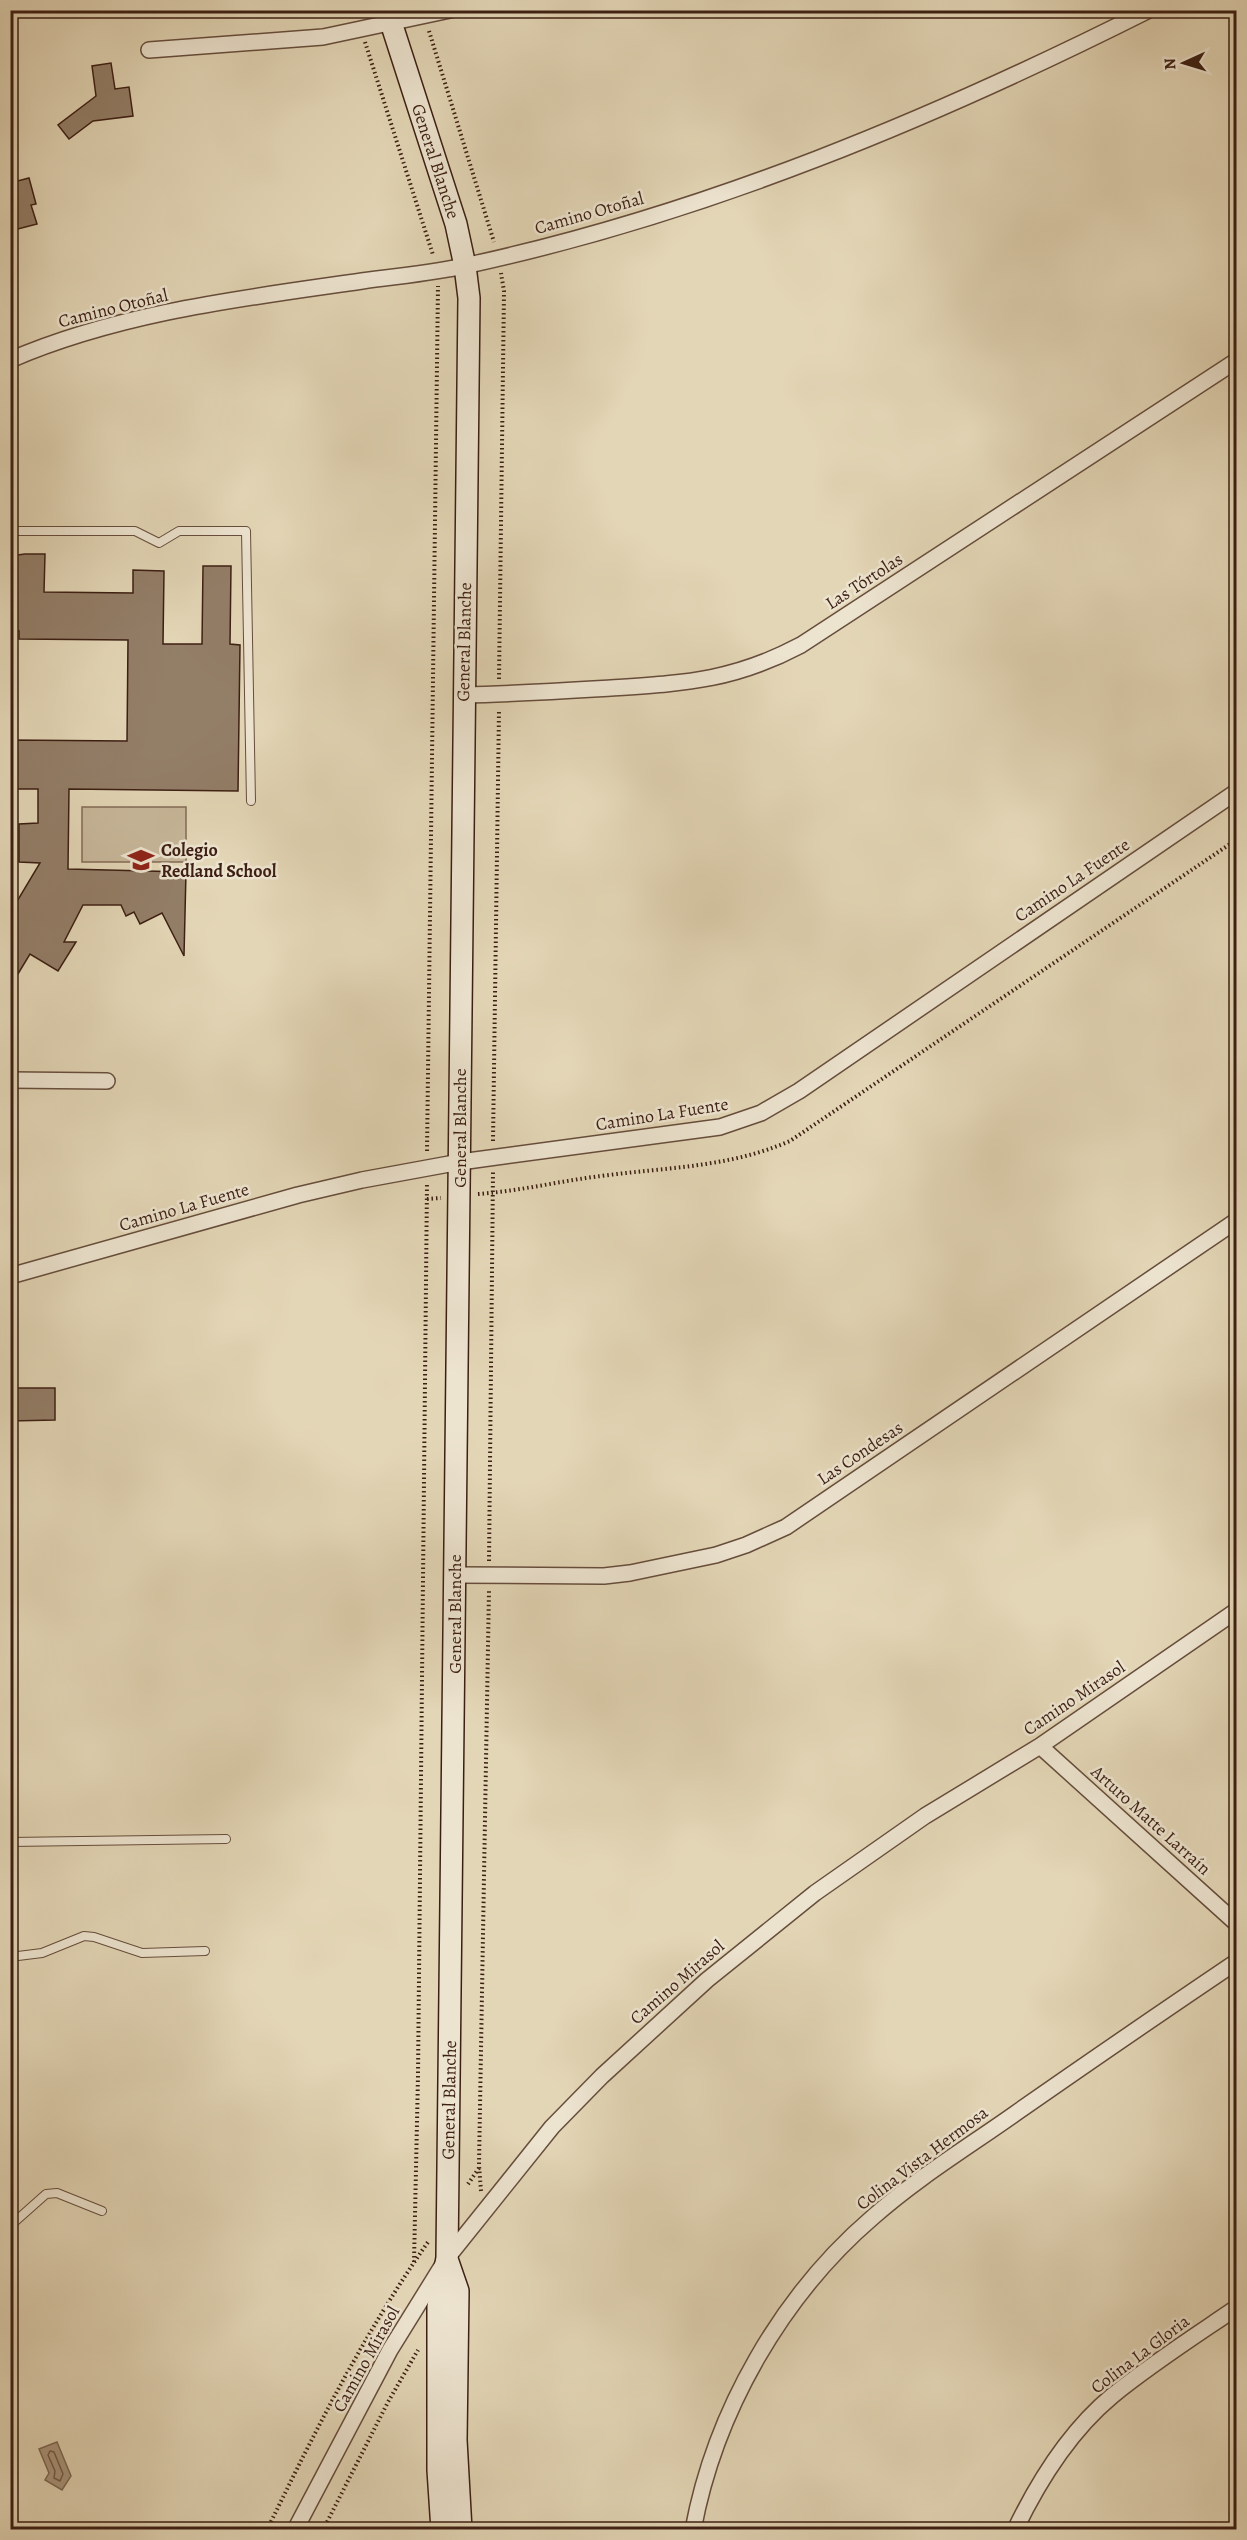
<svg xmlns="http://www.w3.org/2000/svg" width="1247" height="2540" font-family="Alegreya,serif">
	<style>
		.green { fill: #c7b79a; stroke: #826b56; stroke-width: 1.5 }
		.water { fill: #aa987f; stroke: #7e6854; stroke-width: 1.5 }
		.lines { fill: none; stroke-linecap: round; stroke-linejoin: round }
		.shore { stroke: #735c49; stroke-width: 1.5 }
		.building { fill: #937e68; stroke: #3c1f13; stroke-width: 1.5 }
		.lane-casing { stroke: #664d3c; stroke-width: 10 }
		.street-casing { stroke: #664d3c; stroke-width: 18 }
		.secondary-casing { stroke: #3c1f13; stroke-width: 24 }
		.path { stroke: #3c1f13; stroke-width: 4; stroke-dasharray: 1.5 3; stroke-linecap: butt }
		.lane { stroke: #ede4d0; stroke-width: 8 }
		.street { stroke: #ede4d0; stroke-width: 15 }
		.secondary { stroke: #ede4d0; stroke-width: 21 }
		.labels { text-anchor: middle; stroke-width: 5; stroke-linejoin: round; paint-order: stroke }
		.street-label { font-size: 18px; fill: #3c1f13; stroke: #ede4d0 }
		.poi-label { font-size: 18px; font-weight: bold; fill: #3c1f13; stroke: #ede4d0; text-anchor: start }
	</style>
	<rect width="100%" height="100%" fill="#e3d6b6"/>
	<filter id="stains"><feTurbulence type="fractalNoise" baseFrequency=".00333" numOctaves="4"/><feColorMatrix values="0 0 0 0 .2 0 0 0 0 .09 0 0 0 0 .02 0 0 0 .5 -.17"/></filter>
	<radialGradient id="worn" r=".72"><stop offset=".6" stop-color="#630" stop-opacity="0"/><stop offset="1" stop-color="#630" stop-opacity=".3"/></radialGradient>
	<path class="green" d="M82 807H186V862H82Z"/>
	<path class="water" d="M57 2442 71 2476 62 2490 45 2480 49 2473 39 2449Z"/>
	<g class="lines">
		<path class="shore" d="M50 2451 54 2452 63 2474 60 2481 54 2478 55 2471 48 2455Z"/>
	</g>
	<path class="building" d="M111 63 115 89 129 87 133 116 93 121 69 139 58 125 96 96 92 66Z
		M29 178 36 204 31 205 37 224 10 231V183Z
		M25 554H45L44 592 133 593V570L164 571 163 644H202L203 566H231L230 644 240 645 238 791 69 789 68 869 186 872 184 956 162 913 140 924 134 912 126 916 121 905H83L64 942H76L58 971 30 954 10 987V913L40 863 19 862V824L38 823V789H10V740L127 741 128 640 19 639V631H10V556Z
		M10 1388H55V1420L10 1421Z"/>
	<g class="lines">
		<g class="lane-casing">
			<path id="lane" d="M10 531H135L159 543 179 531H246L251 801
				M10 1842 226 1839
				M10 1957 42 1953 84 1936 94 1937 142 1953 205 1951
				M10 2226 46 2194 57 2193 102 2211"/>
		</g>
		<g class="street-casing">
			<path id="street" d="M149 50 323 37 450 10
				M10 360C121 312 244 298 362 281 397 276 434 273 469 265 707 213 932 119 1149 10
				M464 695C513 694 561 691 611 688 685 683 733 681 801 645L1236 361
				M10 1080 107 1081
				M10 1276 298 1195 362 1180 460 1162 720 1127 761 1113 799 1091 1236 792
				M455 1575 604 1576 630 1573 716 1555 746 1545 786 1527 1236 1221
				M1040 1746 1236 1923
				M295 2530 390 2350 447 2258 552 2127 602 2076 707 1980 815 1893 925 1816 1040 1746 1236 1611
				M693 2530C715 2411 782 2295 873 2217 917 2178 968 2147 1016 2113 1089 2062 1162 2012 1236 1962
				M1015 2530C1039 2480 1070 2431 1112 2396 1151 2364 1195 2336 1236 2308"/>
		</g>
		<g class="secondary-casing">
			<g id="secondary">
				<path id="s1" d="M387 10 456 224 465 266 469 298 447 2258 438 2307V2470L442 2530"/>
				<path d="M448 2262 458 2291 456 2440 461 2530"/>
			</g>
		</g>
		<path class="path" d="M429 31 494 242
			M365 42 433 255
			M499 679 504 291 501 273
			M493 1141 499 710
			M427 1151 438 286
			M478 1194C520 1191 560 1181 601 1176 668 1167 727 1168 790 1141L1236 840
			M427 1199 441 1198
			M489 1561 493 1172
			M468 2184 479 2168
			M481 2191 479 2165 489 1589
			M414 2262 418 2075 427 1183
			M267 2530C316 2429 364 2334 428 2242
			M323 2530 388 2402 418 2350"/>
		<use href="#lane" class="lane"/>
		<use href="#street" class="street"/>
		<use href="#secondary" class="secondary"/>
	</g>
	<defs>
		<g id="school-bare" transform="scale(2.07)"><path d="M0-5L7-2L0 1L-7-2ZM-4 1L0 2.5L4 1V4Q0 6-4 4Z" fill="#8f2418" stroke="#ede4d0" stroke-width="2.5" paint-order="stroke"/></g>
	</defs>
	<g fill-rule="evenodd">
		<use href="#school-bare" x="141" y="860"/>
	</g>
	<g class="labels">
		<g class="street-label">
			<text dy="6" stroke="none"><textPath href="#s1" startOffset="159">General Blanche</textPath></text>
			<text transform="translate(589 213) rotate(-16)" y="6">Camino Otoñal</text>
			<text transform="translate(113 308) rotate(-14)" y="6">Camino Otoñal</text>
			<text transform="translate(864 581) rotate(-33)" y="6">Las Tórtolas</text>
			<text transform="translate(464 642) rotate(-89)" y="6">General Blanche</text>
			<text transform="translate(1072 880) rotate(-34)" y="6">Camino La Fuente</text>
			<text transform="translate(662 1114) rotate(-9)" y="6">Camino La Fuente</text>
			<text transform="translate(460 1128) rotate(-90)" y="6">General Blanche</text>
			<text transform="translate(184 1207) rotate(-16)" y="6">Camino La Fuente</text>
			<text transform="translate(860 1453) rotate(-34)" y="6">Las Condesas</text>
			<text transform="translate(455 1614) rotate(-90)" y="6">General Blanche</text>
			<text transform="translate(1074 1698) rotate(-34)" y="6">Camino Mirasol</text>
			<text transform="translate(1151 1820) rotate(42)" y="6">Arturo Matte Larraín</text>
			<text transform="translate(677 1982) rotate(-41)" y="6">Camino Mirasol</text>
			<text transform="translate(449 2100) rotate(-89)" y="6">General Blanche</text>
			<text transform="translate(922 2158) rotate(-37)" y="6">Colina Vista Hermosa</text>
			<text transform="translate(1140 2354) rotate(-37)" y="6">Colina La Gloria</text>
			<text transform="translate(366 2359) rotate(-61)" y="6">Camino Mirasol</text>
		</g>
		<g class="poi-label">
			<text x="161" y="856">Colegio<tspan x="161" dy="21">Redland School</tspan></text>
		</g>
	</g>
	<rect width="1247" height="2540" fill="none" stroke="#e3d6b6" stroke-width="36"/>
	<rect x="12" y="12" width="1223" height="2516" fill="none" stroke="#3c1f13" stroke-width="3"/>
	<rect x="18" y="18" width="1211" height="2504" fill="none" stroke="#3c1f13" stroke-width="1.5"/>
	<g transform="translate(1184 63) rotate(266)" stroke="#ede4d0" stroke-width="4.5" paint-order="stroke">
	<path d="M0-4.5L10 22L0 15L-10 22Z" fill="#3c1f13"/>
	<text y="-9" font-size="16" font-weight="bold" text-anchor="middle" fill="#3c1f13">N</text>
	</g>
	<rect width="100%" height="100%" filter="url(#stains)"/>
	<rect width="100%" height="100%" fill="url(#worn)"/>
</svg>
